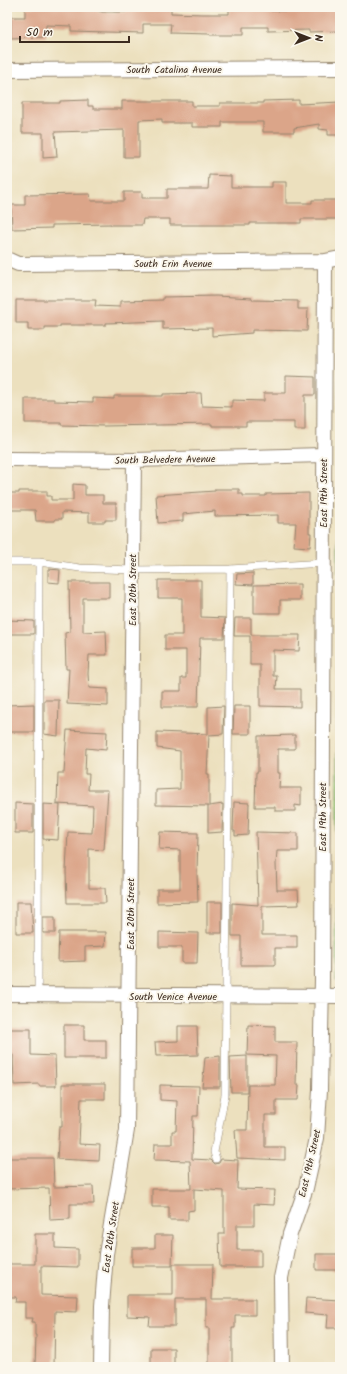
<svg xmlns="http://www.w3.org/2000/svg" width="347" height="1374" font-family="Kalam,sans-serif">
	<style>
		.green { fill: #a2d483; stroke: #6e7f50 }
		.building { fill: #dba589 }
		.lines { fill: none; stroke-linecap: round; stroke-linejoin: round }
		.lane-casing { stroke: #94856e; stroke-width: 8 }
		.street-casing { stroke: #94856e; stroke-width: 16 }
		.path { stroke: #94856e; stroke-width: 2.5; stroke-dasharray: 3 3; stroke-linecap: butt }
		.lane { stroke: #fff; stroke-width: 7 }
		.street { stroke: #fff; stroke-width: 14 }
		.labels { text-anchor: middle; stroke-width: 4; stroke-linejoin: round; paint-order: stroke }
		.street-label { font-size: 10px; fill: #3b2a1e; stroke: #fbf7ec }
	</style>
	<rect width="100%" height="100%" fill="#fbf7ec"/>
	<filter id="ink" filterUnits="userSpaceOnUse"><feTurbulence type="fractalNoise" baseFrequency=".025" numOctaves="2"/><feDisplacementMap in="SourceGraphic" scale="8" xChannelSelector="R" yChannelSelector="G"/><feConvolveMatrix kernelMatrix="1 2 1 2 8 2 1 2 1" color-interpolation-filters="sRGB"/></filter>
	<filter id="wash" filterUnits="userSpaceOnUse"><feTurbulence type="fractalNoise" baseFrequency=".012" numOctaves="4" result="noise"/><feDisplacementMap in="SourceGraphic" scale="16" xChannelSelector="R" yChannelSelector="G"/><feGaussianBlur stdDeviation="0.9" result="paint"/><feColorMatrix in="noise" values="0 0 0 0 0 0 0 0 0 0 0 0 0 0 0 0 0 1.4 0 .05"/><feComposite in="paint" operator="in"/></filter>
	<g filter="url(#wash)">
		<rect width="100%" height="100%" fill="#ece0be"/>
		<path class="green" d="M339 275H340V981H336Z"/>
		<g id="blocks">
			<path class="building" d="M25 7H95V8H98V11L102 12H126V7H171V13L202 14H229V9H271V11H309V7H340V31L309 32V30L268 31V27H243V35H210V34L170 33 171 24H143V33L71 31V26L46 25V37L11 38V17H25Z
				M88 100V106H93V109H122V101H192V106H220V103H263V101L299 100V104L340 102V135H328V130L319 129V124L294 128V132H263V122H222V127H192V123H162V119L139 120V157H124V130L55 132 57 157 43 158V133H22V103H60V101Z
				M209 175 231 176V187H272V182H286V203H312V200H340V219H301V223H250V225H170V219H143L142 225H111V224L52 225V228L12 229 11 205H25V195L90 194 91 201H124V192H142V198H167V189H208Z
				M216 296 252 298V300L298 301V309H308L307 331 252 330V333L212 336V328L163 329V321L106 323V325H60V327H45V330H28V323H16V300H96L95 306 120 307V301L163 300V297Z
				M286 376 315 377V395H305V430H294V422H246V426H212V424L104 426 61 425V423H25V399H54V401L93 402V398L114 399V396H163V394L201 393 202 406 232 407V400L264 401V393H286Z
				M73 484 85 485V495H103V503H116V520H105V522H89V513L62 512V519H55V521H36L35 510H7V493H19V491H47V496H51V500H73Z
				M215 489H239V494H243V496H266V494L309 493V533H311L310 547 294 546 296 523H278V515L215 516V511L183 514V521L158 523 156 495 215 491Z
				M48 569 60 570 59 583 48 582Z
				M253 573V585L236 584 237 574Z
				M158 580H201V617L225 618 224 638H200L198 707H162V691H181V678H186V650H165V635H182V598H158Z
				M69 582H109V598H83V632L106 631 107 655H89L88 674 89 688 108 689V706L67 704 69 669H66L65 633 70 632Z
				M300 584V600H280V613H254V585Z
				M235 618H251V635H300L299 651 273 650V676H277L276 689H300V707L260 706V665H250V636H234Z
				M7 620 34 621V634H7Z
				M44 700H59L58 736 44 734Z
				M34 704V732H7V705Z
				M224 706 223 734 209 735 207 774H209V806L223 804 222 832 208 833V806L156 805V790L180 789V751L157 748V732L208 734V707Z
				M234 706H250V734H233Z
				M67 730 107 732 106 750 86 748 85 774H89L88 790H108L104 850 89 849V888H105L106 903H67L66 871 68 832 92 833 93 806 57 804 58 773H64Z
				M295 735V749H278V773H280L279 788H301V806L295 805V811H275V807H255L256 772H258V736Z
				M234 802 249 803 248 835 235 836V831H233Z
				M15 803 33 804V833H15Z
				M43 804 60 805 58 840 43 839Z
				M160 832 198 833 197 874 198 902 157 903V889H180V850L159 849Z
				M256 832 298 833V851H277L276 864 277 890H298L299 905 262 906V935H297V948H275V965H241V936H232V903L258 905Z
				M16 902H31L33 933H16Z
				M207 902H222V933H207Z
				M43 917H55V933H43Z
				M59 932H106L105 946 85 947V961L58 962Z
				M159 932 198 933 197 963H182V947H159Z
				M64 1025H84V1040H106V1058H64Z
				M248 1025 275 1026V1042H297L296 1085H299L298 1100H276V1115H265V1147H285V1160L237 1158 235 1130H247L248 1085H275L276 1056 247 1055Z
				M178 1026H197L198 1055 156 1056 155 1042 178 1041Z
				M7 1029H31V1055L55 1056 56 1086H39V1084L14 1085 13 1055 12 1054H7Z
				M220 1056V1087H202L205 1058Z
				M247 1056V1092H231L230 1057Z
				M62 1084H105V1099H81L79 1144 100 1145 99 1161 57 1159 59 1127H62Z
				M160 1085 199 1086 198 1116H193L192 1159 211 1160 215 1164 219 1163 221 1159 238 1160 237 1189 275 1190 274 1205 254 1204V1225H237V1250H261V1267H220L219 1234H224V1191L194 1189V1210L188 1211V1220H169V1207H152V1189H191L190 1161 154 1160 155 1144H172V1131H176L177 1101 160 1100Z
				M7 1158H53L54 1187 93 1186 94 1204H70V1219L50 1220 49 1188 7 1189Z
				M35 1234H55V1248L78 1249V1267L41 1266V1295L78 1296 77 1312 55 1311 54 1367H35L36 1335H35V1322H32L33 1318H25V1302H15L16 1297H7V1264H35Z
				M155 1235H173L172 1266H132V1248H155Z
				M316 1254H340V1270H316Z
				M173 1264H213L212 1299H255V1315H235V1328H232V1367H209V1328H206V1299H175V1326H149L150 1317 127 1316V1295H173Z
				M306 1298 340 1300V1328H327L328 1315 305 1313Z
				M151 1348H174V1367H151Z"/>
		</g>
	</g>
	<g filter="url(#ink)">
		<use href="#blocks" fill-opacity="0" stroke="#94856e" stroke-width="1"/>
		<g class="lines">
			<g class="lane-casing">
				<path id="lane" d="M7 562H39L80 568 132 570 230 569 323 563
					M38 994 39 562
					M216 1159 214 1152 225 1095 230 569"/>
			</g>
			<g class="street-casing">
				<path id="street" d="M7 70 340 68
					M7 259 18 264 325 261 340 258
					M7 459 134 460 323 455
					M7 994 340 996
					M101 1367 102 1306 106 1254 127 1130 134 460
					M282 1367 281 1278 290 1234 306 1188 317 1138 320 1090 322 979 325 261"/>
			</g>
			<path class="path" d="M337 886 340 875
				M337 955 340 961"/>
			<use href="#lane" class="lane"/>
			<use href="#street" class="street"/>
		</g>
	</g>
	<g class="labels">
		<g class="street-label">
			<text x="174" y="73">South Catalina Avenue</text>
			<text x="173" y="267">South Erin Avenue</text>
			<text transform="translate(165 459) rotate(-1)" y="4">South Belvedere Avenue</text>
			<text transform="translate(323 493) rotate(-90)" y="4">East 19th Street</text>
			<text transform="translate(132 590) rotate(-90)" y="4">East 20th Street</text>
			<text transform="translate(322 817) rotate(-90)" y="4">East 19th Street</text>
			<text transform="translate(130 914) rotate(-90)" y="4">East 20th Street</text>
			<text x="173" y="1000">South Venice Avenue</text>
			<text transform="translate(309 1163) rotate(-77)" y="4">East 19th Street</text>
			<text transform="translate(110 1237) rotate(-82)" y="4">East 20th Street</text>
		</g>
	</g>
	<rect width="347" height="1374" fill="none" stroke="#fbf7ec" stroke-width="24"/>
	<g transform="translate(309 38) rotate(90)" stroke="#fbf7ec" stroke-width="3" paint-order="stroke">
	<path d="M0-3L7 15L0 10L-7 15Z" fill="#3b2a1e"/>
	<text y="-6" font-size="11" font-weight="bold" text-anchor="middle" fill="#3b2a1e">N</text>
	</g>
	<path d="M20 36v6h109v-6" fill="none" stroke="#3b2a1e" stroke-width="2"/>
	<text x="26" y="36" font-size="12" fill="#3b2a1e" stroke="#fbf7ec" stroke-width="3" paint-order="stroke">50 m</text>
</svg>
